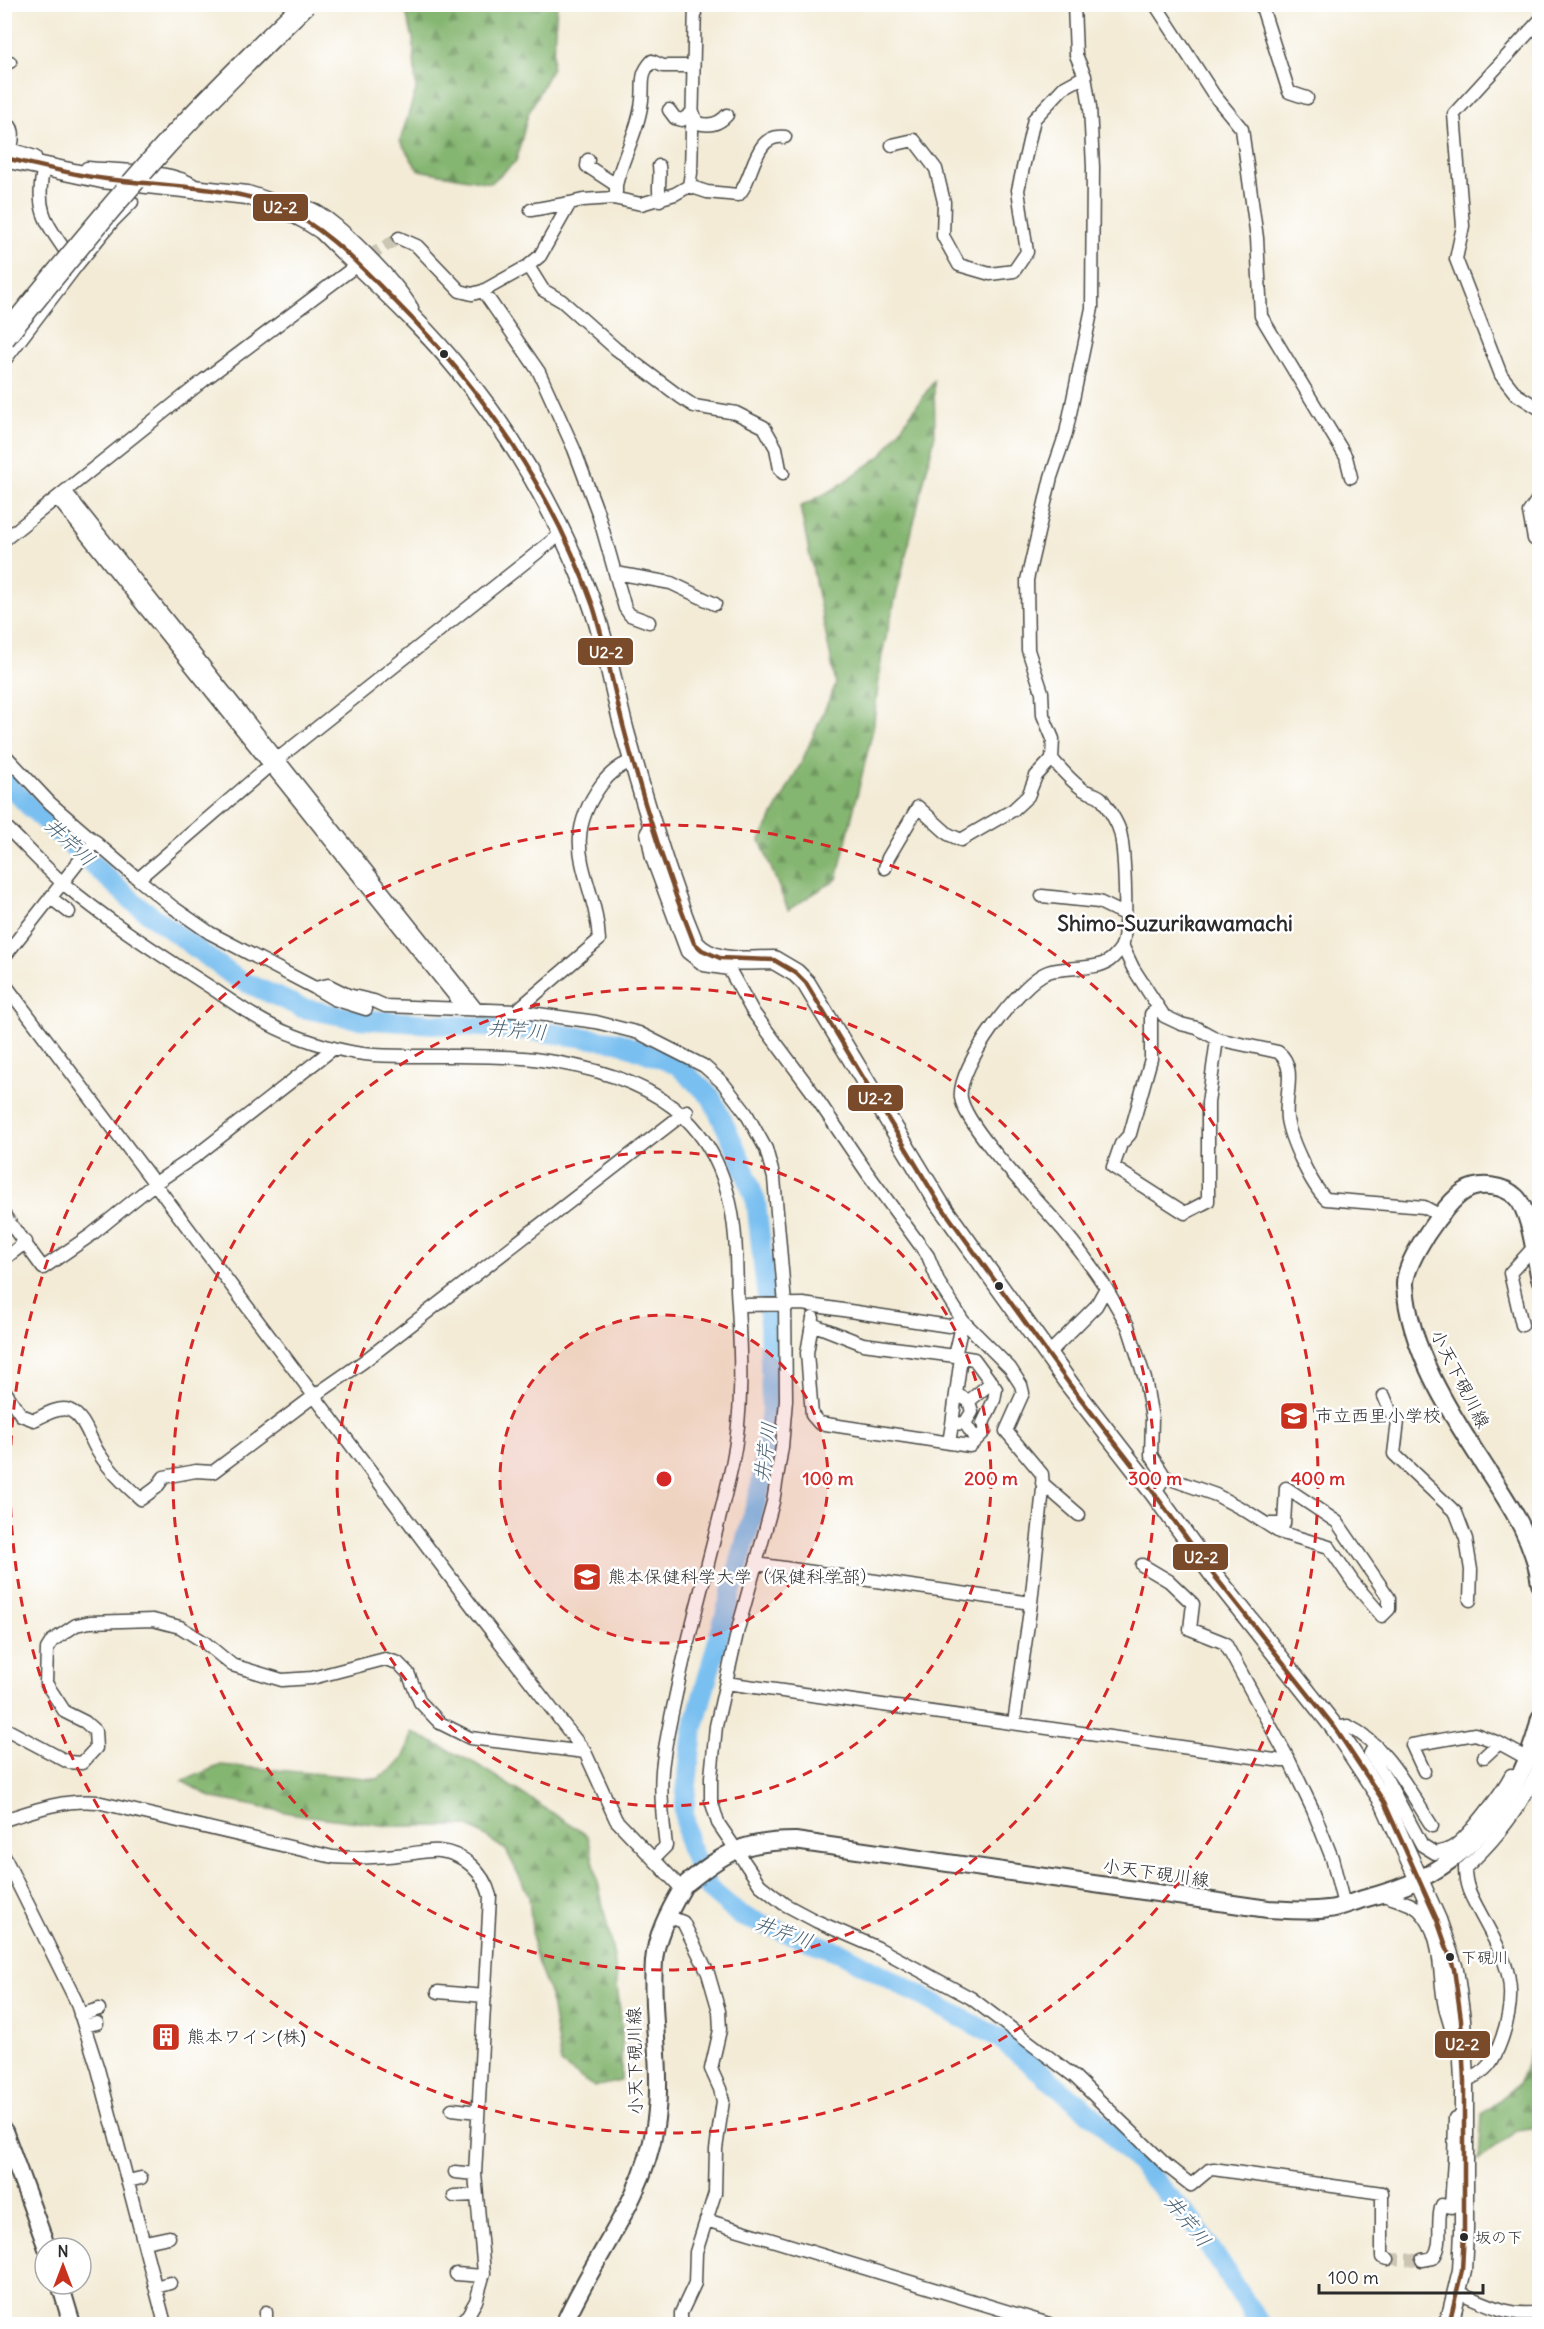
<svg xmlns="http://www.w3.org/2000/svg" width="1544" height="2329" font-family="Delius,'Klee One',sans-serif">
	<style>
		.forest { fill: url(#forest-firs); stroke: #58704e; stroke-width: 1.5 }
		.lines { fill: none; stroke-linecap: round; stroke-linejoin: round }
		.river { stroke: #79bff0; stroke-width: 20 }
		.street-tunnel { stroke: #cbc5b4; stroke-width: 12; stroke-dasharray: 12 6; stroke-linecap: butt }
		.street-casing { stroke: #494845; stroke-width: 15 }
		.secondary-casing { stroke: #494845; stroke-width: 20 }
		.primary-casing { stroke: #494845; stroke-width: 21 }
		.street { stroke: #fff; stroke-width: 12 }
		.secondary { stroke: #fff; stroke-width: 16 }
		.primary { stroke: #fff; stroke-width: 18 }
		.highway-bridge-casing { stroke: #494845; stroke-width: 24; stroke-linecap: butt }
		.highway-bridge { stroke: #fff; stroke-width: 21 }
		.bus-1-casing { stroke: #fff; stroke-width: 9 }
		.bus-1 { stroke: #7a4b2a; stroke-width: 4.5 }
		.ring { fill: none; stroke: #d62828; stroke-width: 3; stroke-dasharray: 10 8 }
		.bus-dot { fill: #2b2b2b; stroke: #fff; stroke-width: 2 }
		.labels { text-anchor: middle; stroke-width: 5; stroke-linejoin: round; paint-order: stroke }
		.bus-label { font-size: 16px; fill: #2b2b2b; stroke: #fff; text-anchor: start }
		.street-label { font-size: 18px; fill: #2b2b2b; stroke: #fff }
		.poi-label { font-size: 18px; fill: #2b2b2b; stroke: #fff; text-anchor: start }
		.water-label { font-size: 20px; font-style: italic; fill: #465f70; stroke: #fff }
		.quarter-label { font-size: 21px; font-weight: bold; fill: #2b2b2b; stroke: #fff }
		.centre { fill: #d62828; stroke: #fff; stroke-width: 3 }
		.ring-label { font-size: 18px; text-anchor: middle; font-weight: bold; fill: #d62828; stroke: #fff; stroke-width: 5; stroke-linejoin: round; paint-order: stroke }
		.line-badge { stroke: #fff; stroke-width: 2 }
		.badge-label { font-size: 16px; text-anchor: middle; font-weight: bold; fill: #fff }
	</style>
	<defs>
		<pattern id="forest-firs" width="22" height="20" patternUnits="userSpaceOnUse" patternTransform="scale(1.5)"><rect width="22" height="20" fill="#85b671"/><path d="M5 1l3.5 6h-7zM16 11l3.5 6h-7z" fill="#6d945d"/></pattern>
	</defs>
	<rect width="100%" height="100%" fill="#fff"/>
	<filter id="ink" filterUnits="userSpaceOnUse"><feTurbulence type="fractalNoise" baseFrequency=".0167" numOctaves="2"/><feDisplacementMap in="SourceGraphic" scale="12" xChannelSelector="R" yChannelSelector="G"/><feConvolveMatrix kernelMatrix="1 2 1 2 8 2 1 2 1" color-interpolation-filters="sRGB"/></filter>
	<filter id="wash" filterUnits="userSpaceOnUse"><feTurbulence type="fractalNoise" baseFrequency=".008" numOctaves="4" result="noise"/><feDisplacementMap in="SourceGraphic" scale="24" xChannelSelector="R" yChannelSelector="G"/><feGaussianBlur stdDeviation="1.35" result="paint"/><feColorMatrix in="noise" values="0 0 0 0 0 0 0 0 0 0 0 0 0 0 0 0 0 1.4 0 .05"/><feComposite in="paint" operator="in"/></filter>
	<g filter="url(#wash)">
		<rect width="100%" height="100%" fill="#f3ebd6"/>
		<path class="forest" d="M404 5H557L552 68 528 114 516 161 491 183 418 170 400 141 416 90 413 38Z
			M934 381 935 435 882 654 873 729 837 879 788 910 760 840 802 761 836 684 800 507 834 489 882 455Z
			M412 1732 476 1764 588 1836 614 1957 622 2029 621 2081 594 2087 561 2064 550 1996 534 1953 529 1896 506 1850 469 1826H390L301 1815 213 1798 182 1781 221 1765 377 1779C400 1766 406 1760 412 1732Z
			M1539 2030V2128L1516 2131 1479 2160 1482 2114 1519 2084Z"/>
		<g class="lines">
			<path class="river" d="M4 780 31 808 136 904 236 978 302 1008 357 1019 526 1030 618 1042 677 1065 711 1097 738 1153 756 1202 769 1316 771 1411 760 1489 693 1730 684 1811 688 1843 708 1888 741 1916 842 1953 999 2038 1097 2119 1194 2223 1260 2324"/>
		</g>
	</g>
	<g filter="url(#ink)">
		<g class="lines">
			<path class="street-tunnel" d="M369 256 399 238
				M1388 2259 1422 2260"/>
			<g class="street-casing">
				<path id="street" d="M1155 4 1214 95 1242 129 1257 238 1261 316 1346 457 1351 477
					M1261 4 1289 92 1307 98
					M1540 20 1454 114 1463 226 1456 259 1501 375 1516 394 1540 409
					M4 63 10 62
					M669 110 675 118 682 120 693 112 697 123C709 126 718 125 727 115
					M4 121C16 127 13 138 11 149L4 148
					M892 145 914 140 936 169 944 202 943 236 959 265 990 274 1014 271 1027 252 1018 190 1034 119 1063 88 1085 76
					M11 149 35 157
					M588 160 587 166 616 185V192
					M659 166C661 178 657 188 660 200
					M44 167C34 209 46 223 69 256
					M87 168C116 171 174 169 196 187
					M616 185C623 156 639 129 642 100 644 83 639 75 652 61L663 66H693
					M689 186 707 192 738 195C754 180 753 132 785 137
					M288 209C295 208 305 206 312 209 338 221 397 282 412 308L410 316
					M531 210 570 203
					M399 238 417 246 460 291 472 294 483 291 528 266 540 256 570 203 583 200 613 198 641 204 675 194 689 186 691 173 695 4
					M77 265 113 221 132 202
					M528 266 543 290 562 301 616 349 679 396 694 406 736 413 764 427 776 448 780 469 783 473
					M483 291 539 372 574 449 598 513 625 608 630 615 649 622
					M4 361 77 265 74 262
					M65 491 477 1010
					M57 498 465 1009
					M1534 539 1529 512 1540 496
					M4 540 204 380 357 265
					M616 573 671 583 715 604
					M4 754 50 803 138 879 270 765 562 533
					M634 761C622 763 608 775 601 785 556 847 596 878 599 940L516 1011 596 1022 639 1033 704 1066 723 1083 746 1113 766 1149 774 1178 785 1304 786 1400 782 1447 773 1502 738 1629 716 1726 711 1777V1800L718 1823 760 1885 784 1904 816 1921 878 1948 971 1998 1075 2077 1167 2166 1191 2185 1209 2170 1213 2169 1382 2193V2257L1388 2259
					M4 825C24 844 43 866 64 884 109 922 158 953 207 985 233 1002 264 1025 293 1035 319 1045 346 1053 374 1055 427 1058 481 1053 534 1059 646 1073 725 1114 735 1237 737 1260 736 1283 738 1306 741 1359 743 1413 732 1465 716 1537 695 1608 679 1680 673 1710 665 1740 662 1770 660 1795 663 1821 666 1846L653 1859
					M647 832 652 858 687 952 704 965 729 969 753 1012 811 1090 868 1174 928 1256 939 1283 963 1321 1010 1368 1021 1385 1023 1393 1006 1431 1042 1474 1043 1489 1031 1603 1014 1723
					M885 868 888 858 918 807 948 834 961 840 1013 810 1028 796 1036 776 1052 759
					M138 879 174 908 210 933 315 988 328 985 348 995 374 1001 385 1006 516 1011
					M1042 896 1099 902 1124 914
					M51 898 69 912
					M1122 945 1133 968 1164 1016 1181 1024 1197 1028 1217 1039 1278 1052C1298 1067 1284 1095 1287 1119 1290 1139 1311 1185 1326 1199L1424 1207 1441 1216
					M4 957 95 841
					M4 983 475 1610 585 1752 616 1820 682 1889
					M315 988 334 999 366 1009
					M1159 1008 1151 1014V1059L1130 1134 1121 1144 1113 1167 1185 1213 1208 1201V1103L1217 1039
					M4 1215 43 1268 91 1235 154 1184 197 1155 334 1048
					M4 1259 26 1242
					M1106 1288 1128 1326 1145 1379 1152 1418 1151 1455 1165 1477
					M743 1305 803 1304 949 1326 963 1321
					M813 1318 812 1324 863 1344 955 1356 963 1321
					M812 1324 807 1353 812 1415 819 1423 970 1446 985 1431 983 1423 994 1400 996 1389 974 1359 955 1356
					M1522 1325 1510 1273 1533 1248
					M1048 1354 1096 1306 1106 1288C1093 1268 1079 1249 1063 1230 1040 1202 967 1130 961 1098 956 1068 1021 981 1048 972 1065 966 1096 971 1110 960 1114 957 1120 950 1122 946 1128 932 1125 844 1119 829 1117 822 1105 803 1101 798 1096 793 1086 793 1081 788 1070 780 1061 769 1052 759L1053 739 1043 715 1042 692 1028 650 1027 580 1051 477 1066 433 1092 308 1093 167 1090 107 1085 76 1076 55 1074 4
					M961 1357 956 1394 969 1401
					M4 1390 21 1415 34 1420C43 1416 58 1406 69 1410 86 1417 90 1442 100 1455 111 1472 126 1486 141 1499L156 1488 164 1477 196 1471 213 1472 314 1396 363 1362 687 1111
					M1384 1396 1391 1413 1398 1421 1394 1454 1456 1513 1466 1539 1471 1570 1470 1600
					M952 1424 956 1394
					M976 1440 965 1423 972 1412 969 1401 992 1382
					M949 1443 952 1424 965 1423
					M1042 1483 1079 1515
					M1154 1493 1165 1477 1216 1495 1246 1511 1279 1532 1329 1547 1353 1582 1382 1616 1389 1609V1598L1337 1522 1286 1488
					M1267 1524H1284L1286 1488
					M756 1564 1031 1603
					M1142 1565 1169 1581 1193 1604 1190 1629 1225 1643 1289 1760 1313 1810 1332 1858 1344 1905
					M726 1683 1282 1761 1289 1760
					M4 1728 68 1762 82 1763 96 1748 95 1731 85 1722 65 1712 46 1683 47 1649 52 1641 76 1625 90 1622 153 1620 180 1627 204 1642 232 1665 282 1680 312 1678 385 1659 398 1663 408 1673 420 1702 440 1723 470 1738 585 1752
					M1335 1728 1348 1726C1387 1745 1409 1791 1432 1826
					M1375 1745 1370 1754 1386 1778 1422 1845 1435 1853C1441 1852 1448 1850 1453 1847 1470 1835 1501 1794 1511 1775
					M1484 1757 1499 1743 1528 1759
					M1424 1771 1412 1745 1475 1734 1499 1743
					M4 1820C35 1810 64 1799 97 1802L333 1857C358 1859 381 1857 406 1854 417 1853 429 1850 439 1851 464 1853 484 1873 490 1896L475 2174 484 2273 476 2301 468 2315 458 2324
					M4 1856 76 2001 98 2069 165 2324
					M1381 1894C1392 1899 1411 1902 1419 1910 1444 1934 1438 1976 1445 2007 1448 2020 1454 2033 1454 2047
					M667 1916 683 1922 708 1973 719 2011 720 2030 711 2069 720 2089 723 2101 716 2149 715 2193 696 2252 695 2283 681 2313V2324
					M438 1992 485 1996
					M80 2015 99 2009
					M84 2026 97 2023
					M1464 2081C1487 2073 1494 2061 1502 2038 1521 1982 1505 1960 1479 1911 1471 1896 1465 1886 1465 1868 1497 1839 1523 1805 1540 1765
					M452 2109 478 2112
					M1454 2159 1455 2118
					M455 2172 475 2174
					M128 2181 141 2178
					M454 2196 476 2195
					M706 2220 1049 2324
					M145 2242 169 2237
					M1422 2260 1433 2258C1445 2243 1435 2222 1442 2205L1451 2207 1454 2159 1460 2156
					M456 2274 483 2276
					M156 2287 170 2283
					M1458 2292C1485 2303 1510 2318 1540 2312
					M266 2324V2312"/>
			</g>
			<g class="secondary-casing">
				<path id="secondary" d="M1540 1279C1535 1258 1531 1212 1516 1197 1504 1185 1479 1182 1465 1191 1445 1202 1404 1262 1405 1285 1409 1348 1448 1410 1482 1462 1507 1501 1534 1537 1540 1584
					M687 1883C726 1852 743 1841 795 1841L1268 1909C1288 1910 1308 1912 1328 1909 1340 1908 1352 1902 1363 1899 1382 1894 1402 1888 1420 1879 1482 1848 1525 1786 1540 1718
					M4 2131 47 2248
					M60 2284 72 2324
					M564 2324C593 2257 644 2200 655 2126 664 2071 650 2016 654 1961 656 1936 669 1911 682 1889"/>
			</g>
			<g class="primary-casing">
				<path id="primary" d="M4 158 102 179 247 195C274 203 299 214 322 230 368 276 418 319 458 369 511 434 555 510 586 588 605 635 612 684 625 732 645 803 666 875 694 943 714 966 745 960 774 960L796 973 806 983 939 1203 1070 1385 1154 1493 1213 1574 1335 1728 1384 1802 1437 1920 1454 1969 1461 2019 1464 2081V2232L1462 2270 1449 2324"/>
			</g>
			<use href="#street" class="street"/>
			<use href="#secondary" class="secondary"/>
			<use href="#primary" class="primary"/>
			<g class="highway-bridge-casing">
				<path id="highway-bridge" d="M4 338C57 272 110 207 166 145 210 96 258 50 305 4"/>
			</g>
			<use href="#highway-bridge" class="highway-bridge"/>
			<g class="bus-1-casing">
				<path id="bus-1" d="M4 158C38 165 72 175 106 179 159 186 229 186 277 206 325 226 360 266 397 303 482 388 553 492 593 606 606 646 613 688 624 729 643 802 666 873 694 943L702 950 720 958 774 960 796 973 806 983 939 1203 1070 1385 1154 1493 1213 1574 1335 1728 1384 1802 1437 1920 1454 1969 1461 2019 1464 2081V2232L1462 2270 1449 2324"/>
			</g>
			<use href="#bus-1" class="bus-1"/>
		</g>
	</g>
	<circle cx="664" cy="1479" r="164" fill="#d62828" fill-opacity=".12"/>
	<g class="ring">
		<circle cx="664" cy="1479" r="164"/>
		<circle cx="664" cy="1479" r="327"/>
		<circle cx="664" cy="1479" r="491"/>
		<circle cx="664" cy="1479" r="654"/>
	</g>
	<defs>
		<g id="school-square" transform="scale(1.5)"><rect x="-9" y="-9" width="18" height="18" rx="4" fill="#c8321e" stroke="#fff"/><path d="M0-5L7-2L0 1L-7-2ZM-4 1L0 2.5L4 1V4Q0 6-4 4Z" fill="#fff"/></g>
		<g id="university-square" transform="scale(1.5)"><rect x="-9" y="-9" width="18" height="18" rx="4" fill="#c8321e" stroke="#fff"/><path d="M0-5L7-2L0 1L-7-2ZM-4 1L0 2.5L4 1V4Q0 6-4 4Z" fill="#fff"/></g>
		<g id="building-square" transform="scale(1.5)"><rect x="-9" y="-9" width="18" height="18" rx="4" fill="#c8321e" stroke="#fff"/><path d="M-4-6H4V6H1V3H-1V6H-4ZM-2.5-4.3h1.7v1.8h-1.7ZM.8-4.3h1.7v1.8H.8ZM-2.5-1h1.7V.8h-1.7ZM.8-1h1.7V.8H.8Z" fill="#fff"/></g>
	</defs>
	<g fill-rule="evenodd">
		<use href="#school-square" x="1294" y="1416"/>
		<use href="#university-square" x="587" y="1577"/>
		<use href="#building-square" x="166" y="2037"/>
	</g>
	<g class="bus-dot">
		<circle cx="444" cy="354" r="5"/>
		<circle cx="999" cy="1286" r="5"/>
		<circle cx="1450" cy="1957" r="5"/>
		<circle cx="1464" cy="2237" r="5"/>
	</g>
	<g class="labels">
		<g class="bus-label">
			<text x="1461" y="1963">下硯川</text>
			<text x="1475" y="2243">坂の下</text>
		</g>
		<g class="street-label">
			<text transform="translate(1460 1379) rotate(63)" y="6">小天下硯川線</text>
			<text transform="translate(1156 1873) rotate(8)" y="6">小天下硯川線</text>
			<text transform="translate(635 2061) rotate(-91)" y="6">小天下硯川線</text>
		</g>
		<g class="poi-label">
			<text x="1315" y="1422">市立西里小学校</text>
			<text x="608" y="1583">熊本保健科学大学（保健科学部）</text>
			<text x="187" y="2043">熊本ワイン(株)</text>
		</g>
		<g class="water-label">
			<text transform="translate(70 842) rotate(43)" y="7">井芹川</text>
			<text transform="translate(517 1030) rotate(5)" y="7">井芹川</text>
			<text transform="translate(765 1452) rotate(-82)" y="7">井芹川</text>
			<text transform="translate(784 1932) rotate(20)" y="7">井芹川</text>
			<text transform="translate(1188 2221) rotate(51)" y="7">井芹川</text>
		</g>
		<g class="quarter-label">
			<text x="1175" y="931">Shimo-Suzurikawamachi</text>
		</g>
	</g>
	<circle cx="664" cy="1479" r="9" class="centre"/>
	<g class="ring-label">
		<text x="828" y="1485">100 m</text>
		<text x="991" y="1485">200 m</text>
		<text x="1155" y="1485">300 m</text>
		<text x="1318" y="1485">400 m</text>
	</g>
	<g class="line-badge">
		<rect x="252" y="193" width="57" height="29" rx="6" fill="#7a4b2a"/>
		<rect x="577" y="637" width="57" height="29" rx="6" fill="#7a4b2a"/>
		<rect x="847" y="1084" width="57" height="28" rx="6" fill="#7a4b2a"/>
		<rect x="1172" y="1543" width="57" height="28" rx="6" fill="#7a4b2a"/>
		<rect x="1434" y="2030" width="57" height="29" rx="6" fill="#7a4b2a"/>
	</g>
	<g class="badge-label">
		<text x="280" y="213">U2-2</text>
		<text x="606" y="658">U2-2</text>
		<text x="875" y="1104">U2-2</text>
		<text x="1201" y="1563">U2-2</text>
		<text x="1462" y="2050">U2-2</text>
	</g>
	<rect width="1544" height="2329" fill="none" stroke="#fff" stroke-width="24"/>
	<g transform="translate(63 2266)"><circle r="28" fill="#ffffff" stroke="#aaaaaa" stroke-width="1.5"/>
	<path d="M0-4.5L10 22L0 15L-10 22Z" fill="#c8321e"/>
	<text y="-9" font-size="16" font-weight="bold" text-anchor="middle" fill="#2b2b2b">N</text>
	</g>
	<path d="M1319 2284v9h164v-9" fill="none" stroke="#2b2b2b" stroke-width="3"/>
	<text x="1328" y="2284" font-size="18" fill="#2b2b2b" stroke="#ffffff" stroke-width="4.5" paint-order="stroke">100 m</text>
</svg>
